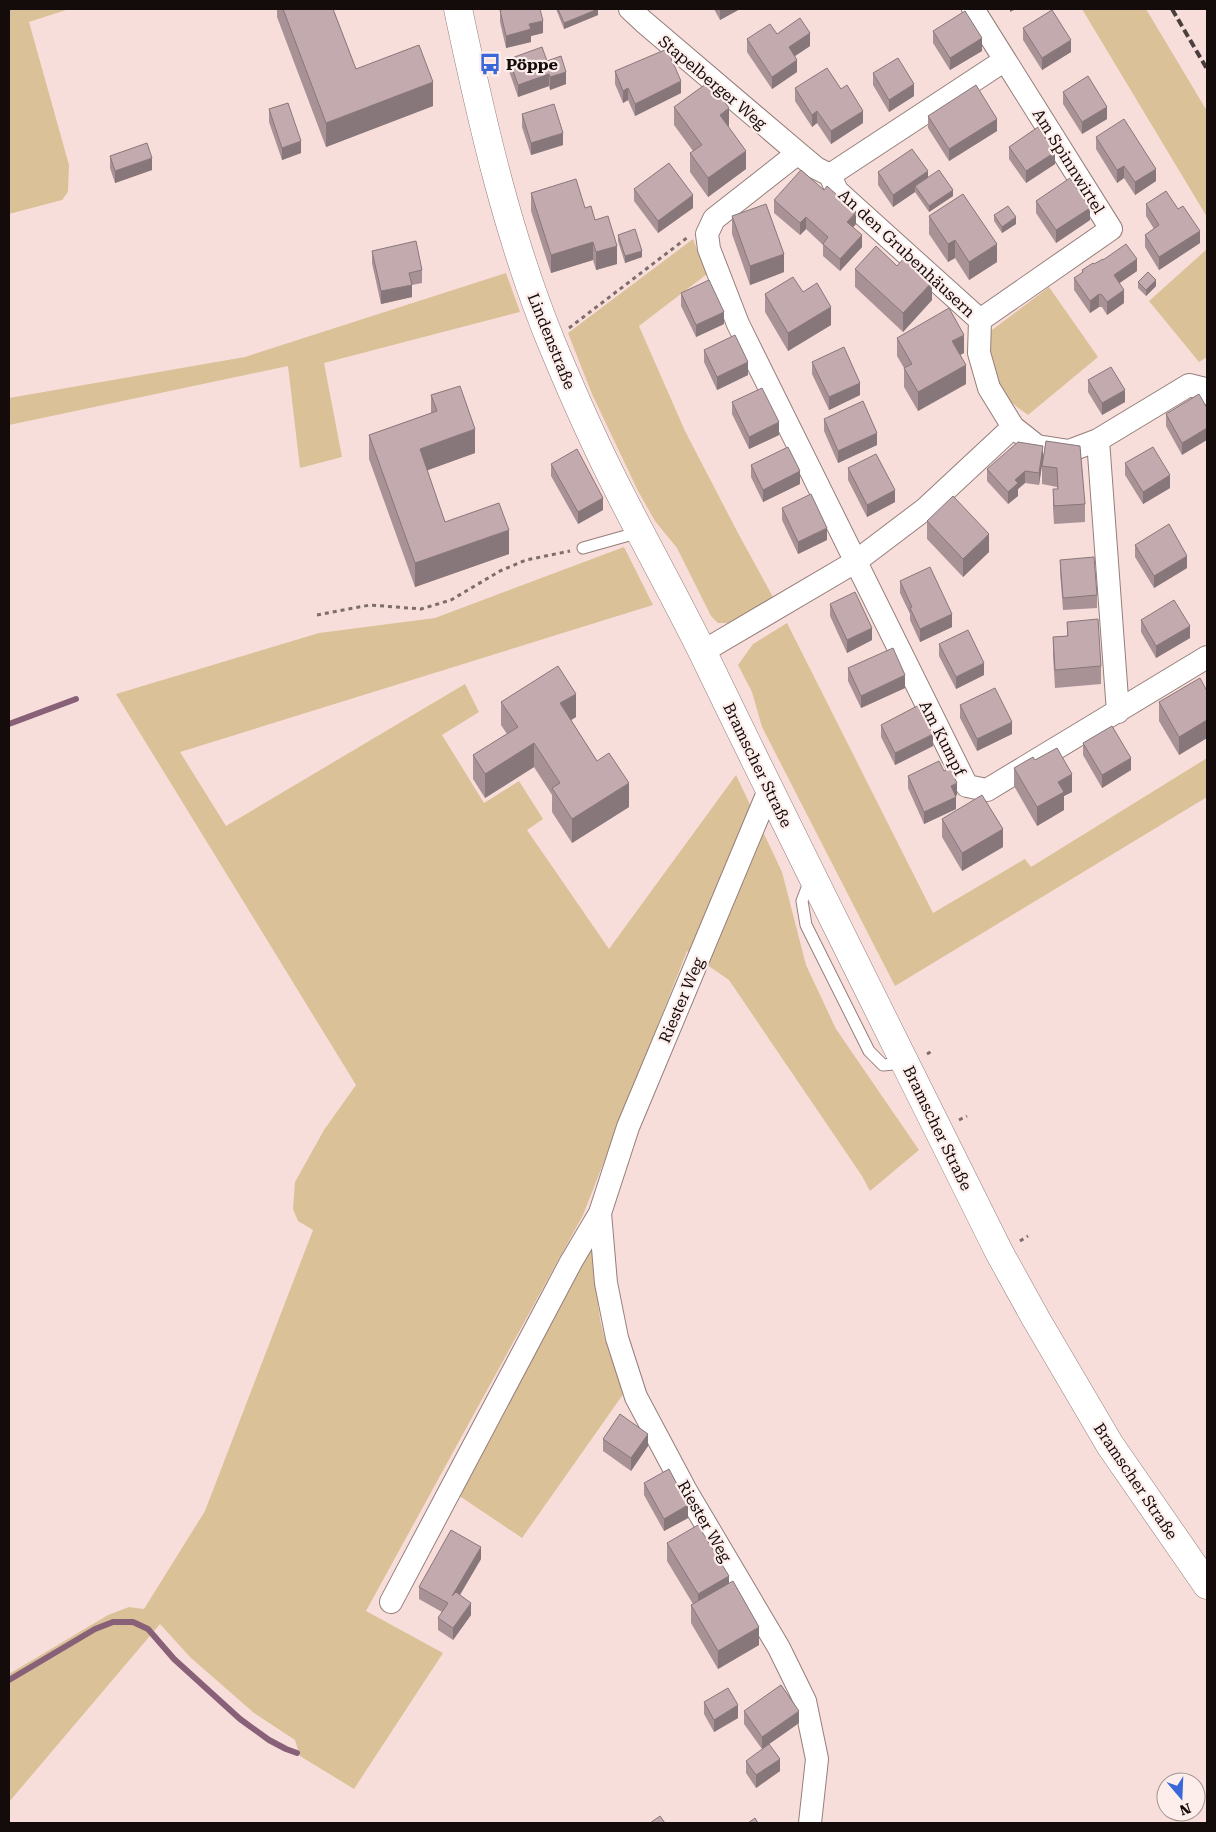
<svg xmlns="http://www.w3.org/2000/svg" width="1216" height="1832" font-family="'Roboto Serif',serif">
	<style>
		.green { fill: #dbc197 }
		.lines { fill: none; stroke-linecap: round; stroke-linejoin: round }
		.stream { stroke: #886179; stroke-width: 6 }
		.service-casing { stroke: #957e7a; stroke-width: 13 }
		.minor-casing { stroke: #957e7a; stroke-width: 24 }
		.tertiary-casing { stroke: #957e7a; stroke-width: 29 }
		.path { stroke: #7d6d6b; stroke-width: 3; stroke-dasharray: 4 4; stroke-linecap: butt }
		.service { stroke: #fff; stroke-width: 11 }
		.minor { stroke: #fff; stroke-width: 22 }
		.tertiary { stroke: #fff; stroke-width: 28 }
		.rail { stroke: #4b3f3d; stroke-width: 4; stroke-dasharray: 8 4; stroke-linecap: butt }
		.wall { fill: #a89296 }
		.shaded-wall { fill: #88777a }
		.building { fill: #c3aaaf; stroke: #88777a }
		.labels { text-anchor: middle; stroke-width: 4.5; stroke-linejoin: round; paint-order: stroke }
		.poi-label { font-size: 16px; font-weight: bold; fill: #140c0b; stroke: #feeeeb; text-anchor: start }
		.street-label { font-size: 16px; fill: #140c0b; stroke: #feeeeb }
	</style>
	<rect width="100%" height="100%" fill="#f8deda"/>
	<path class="green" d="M9 9H69L29 22 69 165 68 192 62 200 9 214Z
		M1082 9H1146L1207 111V217Z
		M693 239 707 274 639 326 685 431 739 535 773 597 729 623H718L711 616 677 548 655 521 638 491 592 394 568 333Z
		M1207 249V357L1199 362 1149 301Z
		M506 273 520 312 324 363 342 457 300 468 288 366 9 425V398L245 357Z
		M1049 287 1098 357 1028 415 1005 398 994 375 988 333Z
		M624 547 653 605 180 752 226 826 465 684 479 712 442 735 484 803 519 781 543 819 527 830 609 949 736 775 782 872 806 965 836 1029 919 1150 870 1191 862 1176 729 980 687 951 583 1215 366 1611 443 1653 354 1789 300 1756 295 1740 254 1713 190 1657 160 1624 9 1802V1674L108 1615 129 1607 144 1609 205 1511 313 1230 298 1221 293 1209 295 1182 324 1130 356 1085 116 694 319 633 435 618Z
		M787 623 933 913 1025 859 1031 867 1207 758V797L895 986 762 727 752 692 738 665 753 644Z
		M586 1249 592 1250C598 1272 596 1296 600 1319 605 1344 616 1369 624 1393L522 1538 458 1495Z"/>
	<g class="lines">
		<path class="stream" d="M9 724 76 699
			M9 1680 95 1629 113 1622H133L148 1629 174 1659 240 1719 269 1740 286 1749 297 1753"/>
		<g class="service-casing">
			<path id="service" d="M583 548 640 532
				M810 880 802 901 806 925 869 1051 883 1065 904 1063"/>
		</g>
		<g class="minor-casing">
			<path id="minor" d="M630 9 644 22 798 153 816 168 830 175 837 191 980 320 979 353 989 388 1013 427 925 509 855 562 702 652
				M973 9 1005 60
				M798 153 714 219 707 234 709 249 738 324 967 786 987 790 1207 657
				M830 175 1005 60 1111 229 980 320
				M1013 427 1037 446 1069 451 1098 440 1189 385 1205 389 1207 393
				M1098 440 1118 712
				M769 790 628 1127 600 1213 606 1283 617 1338 636 1397 685 1489 779 1648 805 1701 817 1759 810 1823
				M391 1602 571 1262 600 1213"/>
		</g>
		<g class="tertiary-casing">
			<path id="tertiary" d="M458 9C482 122 508 237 552 344 574 397 597 449 623 499 650 552 679 604 705 657 801 856 901 1054 999 1252L1036 1319 1110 1445 1207 1585"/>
		</g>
		<path class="path" d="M569 328 688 237
			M317 615 370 605 421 609 451 600 500 571 526 560 570 551
			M927 1054 934 1050
			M959 1120 967 1116
			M1020 1241 1028 1236"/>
		<use href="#service" class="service"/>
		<use href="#minor" class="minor"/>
		<use href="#tertiary" class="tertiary"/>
		<path class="rail" d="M1172 9 1207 69"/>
	</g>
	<path class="wall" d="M277 9H333L356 69 433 106 326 147 277 17Z
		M556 9H598V15L564 29Z
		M714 9H740L720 20Z
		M500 10 543 33 531 36V42L506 48 500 22Z
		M1023 28 1071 52 1042 70 1023 40Z
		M933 31 982 51 950 70 933 43Z
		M777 34 810 46 795 56 797 72 772 89 747 52V39Z
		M509 59 547 61 566 84 550 90 549 86 518 97 509 71Z
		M615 71 681 93 635 116 628 100 623 103 615 84Z
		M873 73 914 96 889 112 873 85Z
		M795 88 863 123 831 144 817 123 812 127 795 101Z
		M1063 92 1107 119 1082 134 1063 104Z
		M674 107 729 126H728L746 169 708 197 690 172V153L693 151 674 125Z
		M269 109 301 153 282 160 269 122Z
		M522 114 563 145 531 155 522 127Z
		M928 116 997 131 949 161 928 128Z
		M1096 137 1156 181 1135 195 1124 178 1117 183 1096 149Z
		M1009 147 1055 164 1026 183 1009 159Z
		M110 156 152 170 115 183 110 168Z
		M878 172 928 177 953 196 929 212 915 192 893 207 878 185Z
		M634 189 693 208 658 233 634 201Z
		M531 193 585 208 595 220 617 264 596 270 593 260 551 273 531 211Z
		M774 200 856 224 853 227 862 247 840 271 823 256V245L806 229 800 235 774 213Z
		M1036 201 1090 220 1056 243 1036 213Z
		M1146 204 1178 209 1200 243 1159 270 1145 247V235L1154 229 1146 216Z
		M994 215 1016 224 1002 233 994 221Z
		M732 216 784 272 750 285 732 234Z
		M929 216 997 262 969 280 955 258 948 262 929 234Z
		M618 235 642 257 625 263 618 241Z
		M372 251 422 270V283L412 285V297L381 304 372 263Z
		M1103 260 1137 271 1119 283 1124 303 1107 315 1102 307H1099L1090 313 1074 290V278L1082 273V270Z
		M855 269 932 300 903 332 855 287Z
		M1138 282 1156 286 1146 296 1138 288Z
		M803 292 831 325 788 351 765 312V294Z
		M681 293 724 324 696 337 681 306Z
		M897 338 964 353 960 355 966 384 918 411 904 387V368L897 356Z
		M704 350 748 375 717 390 704 362Z
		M812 362 860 395 829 410 812 374Z
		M1088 380 1125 402 1102 415 1088 392Z
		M1199 394 1182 455 1166 426V414Z
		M431 395 475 453 427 470 445 522 509 554 415 587 369 459V435L431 413Z
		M732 402 779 435 749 449 732 414Z
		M824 419 877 445 838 463 824 431Z
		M1046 441 1085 504V522L1054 524 1053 508V489H1057V487L1042 484V466L1039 485 1025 483 1018 489V496L1008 504 987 481V469L1043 457Z
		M1125 463 1170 488 1143 504 1125 475Z
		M551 464 603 510 578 524 551 476Z
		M751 465 800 484 763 502 751 477Z
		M848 468 895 502 867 517 848 480Z
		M782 508 827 540 798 554 782 520Z
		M927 521 989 552 963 577 927 539Z
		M1135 545 1187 568 1154 588 1135 557Z
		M1060 560 1097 595V608L1063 610 1060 572Z
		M900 581 952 627 920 642 910 620V614L900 593Z
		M830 604 872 640 847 653 830 616Z
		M1141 620 1190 638 1156 658 1141 632Z
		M1067 622 1101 666V684L1055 688 1053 655V637L1067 636Z
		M939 644 984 675 956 689 939 656Z
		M848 668 905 688 861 708 848 681Z
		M1207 691V738L1179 755 1159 721V702Z
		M501 702 576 717 571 720 597 761 629 807 572 843 552 812V795L534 767 485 798 473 779V755L507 734 501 725Z
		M960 705 1012 734 977 751 960 718Z
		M881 725 933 746 895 765 881 737Z
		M1083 743 1131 770 1102 788 1083 755Z
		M1014 768 1072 792 1064 796V810L1037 826 1014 786Z
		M944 771 957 795 955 796 956 809 924 824 908 788V776Z
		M942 819 1003 847 962 871 942 837Z
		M603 1439 648 1446 631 1471 603 1451Z
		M644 1483 688 1518 664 1531 644 1495Z
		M667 1543 729 1583 759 1645 718 1669 691 1623V1605L693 1604 667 1561Z
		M481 1559 460 1595 471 1615 453 1640 438 1630V1618L442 1612 419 1599V1587Z
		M704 1702 738 1718 714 1732 704 1714Z
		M744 1711 799 1723 762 1749 744 1724Z
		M746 1761 780 1771 756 1788 746 1773Z"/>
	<path class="shaded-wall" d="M598 9V15L564 29V23Z
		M720 9H740L720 20Z
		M1010 9H1016L1010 12Z
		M543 21V33L531 36V42L506 48V36L529 24Z
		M810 33V46L789 60V47Z
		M982 38V51L950 70V58Z
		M1071 40V52L1042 70V58Z
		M797 60V72L772 89V77Z
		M566 72V84L550 90V77Z
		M549 74V86L518 97V85Z
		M681 81V93L635 116V104Z
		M433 82V106L326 147V123Z
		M914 84V96L889 112V100Z
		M628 88V100L623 103V91Z
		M1107 107V119L1082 134V122Z
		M729 108V126L720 133V115Z
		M817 111V123L812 127V115Z
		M863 111V123L831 144V131Z
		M997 119V131L949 161V149Z
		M563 133V145L531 155V143Z
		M301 141V153L282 160V148Z
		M746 151V169L708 197V178Z
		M1055 152V164L1026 183V171Z
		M152 158V170L115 183V171Z
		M1124 166V178L1117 183V170Z
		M1156 169V181L1135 195V182Z
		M928 171V183L915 186V192L893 207V195Z
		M953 190V196L929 212V206Z
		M693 195V208L658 233V221Z
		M1090 208V220L1056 243V230Z
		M856 212V224L847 234V222Z
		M806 217V229L800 235V223Z
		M1016 217V224L1002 233V227Z
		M1200 231V243L1159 270V257Z
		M862 235V247L840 271V259Z
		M955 240V258L948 262V244Z
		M593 242V260L551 273V255Z
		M997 244V262L969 280V262Z
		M617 246V264L596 270V252Z
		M642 251V257L625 263V256Z
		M784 254V272L750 285V266Z
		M1137 259V271L1114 287V275Z
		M1156 280V286L1146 296V290Z
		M932 282V300L903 332V313Z
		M412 285V297L381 304V291Z
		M1124 290V303L1107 315V302Z
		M1099 294V307L1090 313V301Z
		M831 307V325L788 351V333Z
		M724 312V324L696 337V325Z
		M964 335V353L952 359V341Z
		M748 362V375L717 390V377Z
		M966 365V384L918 411V392Z
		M860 383V395L829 410V397Z
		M1125 390V402L1102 415V403Z
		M779 422V435L749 449V437Z
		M1207 428V440L1182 455V443Z
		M475 429V453L420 473V449Z
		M877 433V445L838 463V451Z
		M1043 446V458L1039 485V473Z
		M800 471V484L763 502V490Z
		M1025 471V483L1018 489V496L1008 504V492L1015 480Z
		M1170 475V488L1143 504V492Z
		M895 490V502L867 517V505Z
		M603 498V510L578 524V512Z
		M827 528V540L798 554V542Z
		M509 530V554L415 587V563Z
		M989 534V552L963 577V559Z
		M1187 556V568L1154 588V576Z
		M952 614V627L920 642V629Z
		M1190 626V638L1156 658V646Z
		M872 628V640L847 653V640Z
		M984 663V675L956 689V677Z
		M905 675V688L861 708V696Z
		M576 694V717L560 727V703Z
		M1207 720V738L1179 755V737Z
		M1012 722V734L977 751V739Z
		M933 734V746L895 765V753Z
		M534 743V767L485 798V774Z
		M1131 758V770L1102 788V775Z
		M1072 774V792L1064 796V810L1037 826V807L1058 782Z
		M629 783V807L572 843V819Z
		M957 783V795L951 798V786Z
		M956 797V809L924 824V812Z
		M1003 829V847L962 871V853Z
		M648 1434V1446L631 1471V1458Z
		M688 1505V1518L664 1531V1519Z
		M481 1547V1559L452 1608V1596Z
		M729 1576V1594L698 1612V1594Z
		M471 1603V1615L453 1640V1628Z
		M759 1627V1645L718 1669V1651Z
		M738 1705V1718L714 1732V1720Z
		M799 1711V1723L762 1749V1737Z
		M780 1759V1771L756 1788V1775Z"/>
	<path class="building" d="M283 9H333L356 69 419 45 433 82 326 123Z
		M505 9H540L543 21 529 24 531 29 506 36 500 10Z
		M558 9H598L564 23Z
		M1052 10 1071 40 1042 58 1023 28Z
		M965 11 982 38 950 58 933 31Z
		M800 18 810 33 789 47 797 60 772 77 747 39 770 24 777 34Z
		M542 47 547 61 561 56 566 72 550 77 549 74 518 85 509 59Z
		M667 49 681 81 635 104 628 88 623 91 615 71Z
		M898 58 914 84 889 100 873 73Z
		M827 68 841 89 847 85 863 111 831 131 817 111 812 115 795 88Z
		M1088 76 1107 107 1082 122 1063 92Z
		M710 81 729 108 720 115 746 151 708 178 690 153 702 145 674 107Z
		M976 85 997 119 949 149 928 116Z
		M288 103 301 141 282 148 269 109Z
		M554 104 563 133 531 143 522 114Z
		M1124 119 1156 169 1135 182 1124 166 1117 170 1096 137Z
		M1038 127 1055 152 1026 171 1009 147Z
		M147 143 152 158 115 171 110 156Z
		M912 149 928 171 893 195 878 172Z
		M669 163 693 195 658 221 634 189Z
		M801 170 824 190 827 186 856 212 847 222 862 235 840 259 823 244 828 237 806 217 800 223 774 200Z
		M939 170 953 190 929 206 915 186Z
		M1070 178 1090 208 1056 230 1036 201Z
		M576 179 585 208 591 206 595 220 608 216 617 246 596 252 593 242 551 255 531 193Z
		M1166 191 1178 209 1183 206 1200 231 1159 257 1145 235 1159 225 1146 204Z
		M963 194 997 244 969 262 955 240 948 244 929 216Z
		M766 204 784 254 750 266 732 216Z
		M1008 206 1016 217 1002 227 994 215Z
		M635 229 642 251 625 256 618 235Z
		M416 241 422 270 409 273 412 285 381 291 372 251Z
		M1126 244 1137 259 1114 275 1124 290 1107 302 1102 295 1099 294 1090 301 1074 278 1083 272 1082 270 1093 263 1094 264 1103 259V260Z
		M876 246 897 266 905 257 932 282 903 313 855 269Z
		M1148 272 1156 280 1146 290 1138 282Z
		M793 277 803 292 817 283 831 307 788 333 765 294Z
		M709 280 724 312 696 325 681 293Z
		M949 308 964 335 952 341 966 365 918 392 904 368 912 364 897 338Z
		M735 335 748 362 717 377 704 350Z
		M844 347 860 383 829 397 812 362Z
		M1111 367 1125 390 1102 403 1088 380Z
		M460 386 475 429 420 449 445 522 499 503 509 530 415 563 369 435 437 411 431 395Z
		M762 388 779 422 749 437 732 402Z
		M1199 394 1207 408V428L1182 443 1166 414Z
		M863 401 877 433 838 451 824 419Z
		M1046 441 1080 446 1085 504 1054 506 1053 489H1058L1057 468 1042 466Z
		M1018 442 1043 446 1039 473 1025 471 1015 480 1018 483 1008 492 987 469Z
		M788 447 800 471 763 490 751 465Z
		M1153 447 1170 475 1143 492 1125 463Z
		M577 449 603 498 578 512 551 464Z
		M876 454 895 490 867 505 848 468Z
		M811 494 827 528 798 542 782 508Z
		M953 496 989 534 963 559 927 521Z
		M1169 524 1187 556 1154 576 1135 545Z
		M1094 557 1097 595 1063 598 1060 560Z
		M930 567 952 614 920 629 910 608 912 607 900 581Z
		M855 592 872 628 847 640 830 604Z
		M1174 600 1190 626 1156 646 1141 620Z
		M1098 619 1101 666 1055 670 1053 637 1068 636 1067 622Z
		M968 630 984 663 956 677 939 644Z
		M893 648 905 675 861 696 848 668Z
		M558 666 576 694 560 703 597 761 609 753 629 783 572 819 552 788 560 783 534 743 485 774 473 755 518 727 501 702Z
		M1200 678 1207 691V720L1179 737 1159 702Z
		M995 688 1012 722 977 739 960 705Z
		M919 705 933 734 895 753 881 725Z
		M1112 726 1131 758 1102 775 1083 743Z
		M1057 748 1072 774 1058 782 1064 792 1037 807 1014 768 1033 757 1035 760Z
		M939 761 944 771 950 768 957 783 951 786 956 797 924 812 908 776Z
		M982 795 1003 829 962 853 942 819Z
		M620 1414 648 1434 631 1458 603 1439Z
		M669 1469 688 1505 664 1519 644 1483Z
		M698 1525 729 1576 698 1594 667 1543Z
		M451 1530 481 1547 452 1596 456 1592 471 1603 453 1628 438 1618 448 1603 419 1587Z
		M733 1581 759 1627 718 1651 691 1605Z
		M781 1685 799 1711 762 1737 744 1711Z
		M728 1688 738 1705 714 1720 704 1702Z
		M769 1744 780 1759 756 1775 746 1761Z
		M660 1816 665 1823H650Z
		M755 1818 758 1823H748Z"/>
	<defs>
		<g id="bus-bare" transform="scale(1.725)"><path d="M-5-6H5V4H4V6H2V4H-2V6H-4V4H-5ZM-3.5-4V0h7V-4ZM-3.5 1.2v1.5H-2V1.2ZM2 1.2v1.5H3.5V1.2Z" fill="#3a68d9" stroke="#feeeeb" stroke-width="2.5" paint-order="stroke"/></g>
	</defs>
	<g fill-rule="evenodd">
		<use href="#bus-bare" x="490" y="64"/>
	</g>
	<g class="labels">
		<g class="poi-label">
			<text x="506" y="70">Pöppe</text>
		</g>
		<g class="street-label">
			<text transform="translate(713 82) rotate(40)" y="6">Stapelberger Weg</text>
			<text transform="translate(1069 161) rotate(58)" y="6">Am Spinnwirtel</text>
			<text transform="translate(907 253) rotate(43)" y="6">An den Grubenhäusern</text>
			<text transform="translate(552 341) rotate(68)" y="6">Lindenstraße</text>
			<text transform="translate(943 738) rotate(63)" y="6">Am Kumpf</text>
			<text transform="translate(758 765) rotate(64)" y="6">Bramscher Straße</text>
			<text transform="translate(681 1000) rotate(-67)" y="6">Riester Weg</text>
			<text transform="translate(938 1128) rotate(64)" y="6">Bramscher Straße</text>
			<text transform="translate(1136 1481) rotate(56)" y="6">Bramscher Straße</text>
			<text transform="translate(705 1521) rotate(60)" y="6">Riester Weg</text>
		</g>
	</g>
	<rect width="1216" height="1832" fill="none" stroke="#140c0b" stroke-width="20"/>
	<g transform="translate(1181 1797) rotate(161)"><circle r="24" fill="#feeeeb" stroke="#a09491"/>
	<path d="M0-4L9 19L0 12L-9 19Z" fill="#3a68d9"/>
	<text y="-8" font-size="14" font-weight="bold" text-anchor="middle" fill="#140c0b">N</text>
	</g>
</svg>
